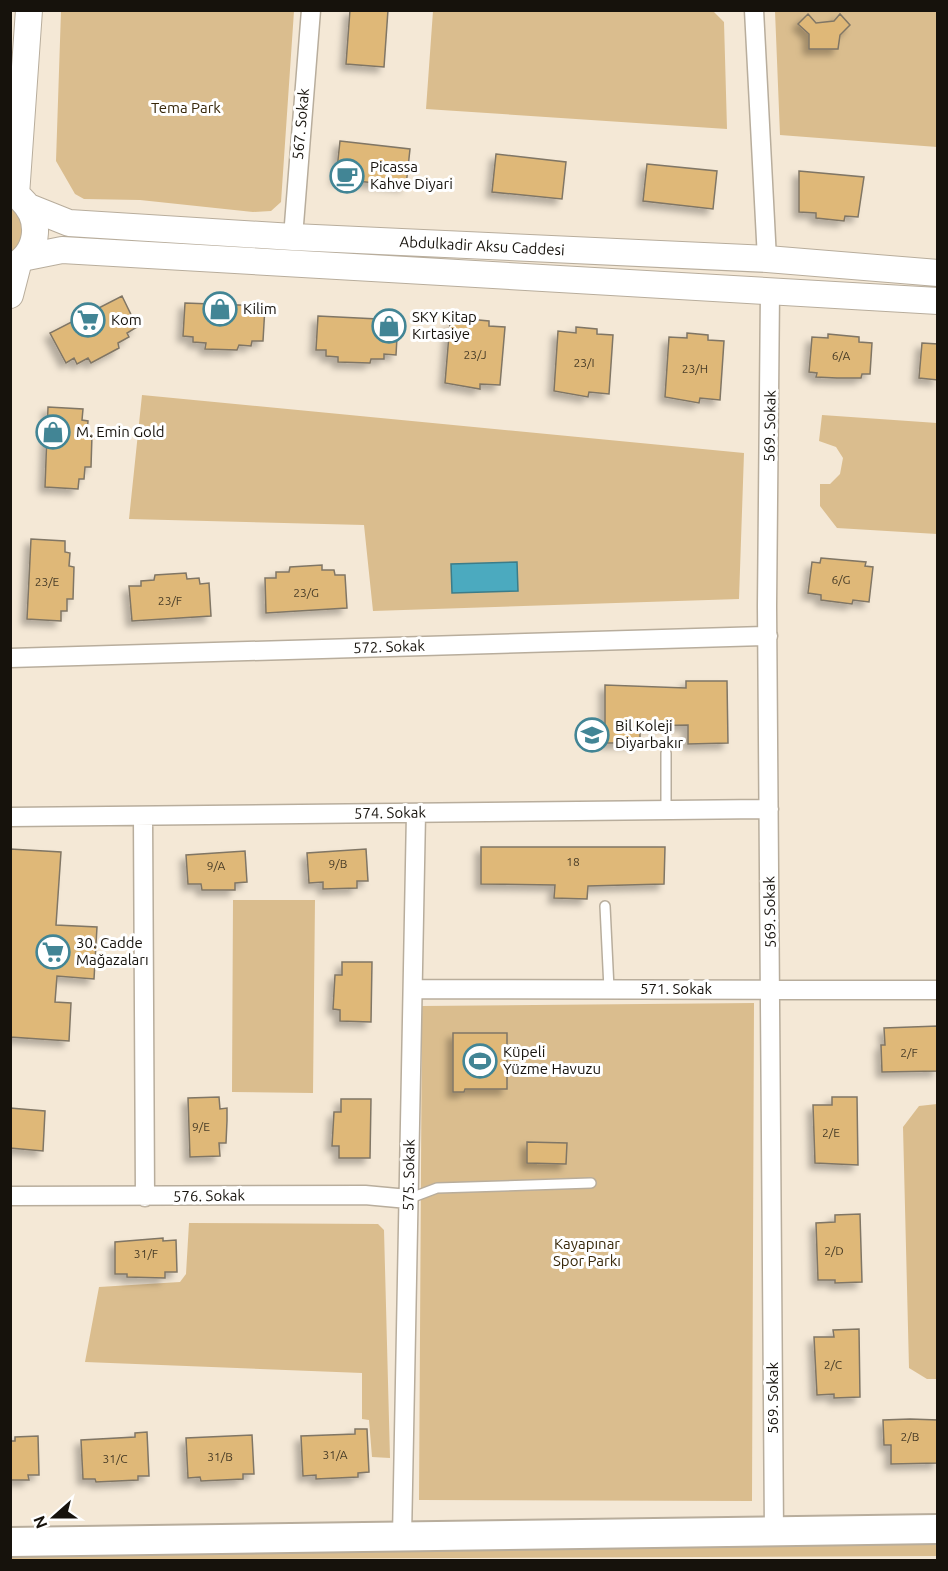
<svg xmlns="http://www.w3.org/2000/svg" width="948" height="1571" font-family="Ubuntu,sans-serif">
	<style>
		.green { fill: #dabd8e }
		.water { fill: #4baabf; stroke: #3b7c89; stroke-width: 1.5 }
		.building { fill: #dfb878; stroke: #807665; stroke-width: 1.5; filter: url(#shadow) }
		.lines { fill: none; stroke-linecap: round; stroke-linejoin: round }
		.service-casing { stroke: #b8ad9c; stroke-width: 12 }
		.minor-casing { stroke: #b8ad9c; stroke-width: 21 }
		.secondary-casing { stroke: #b8ad9c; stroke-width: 28 }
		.primary-casing { stroke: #b8ad9c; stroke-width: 32 }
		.service { stroke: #fff; stroke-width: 9 }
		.minor { stroke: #fff; stroke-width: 18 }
		.secondary { stroke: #fff; stroke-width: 26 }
		.primary { stroke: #fff; stroke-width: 28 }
		.labels { text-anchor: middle; stroke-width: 6; stroke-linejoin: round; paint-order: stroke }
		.number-label { font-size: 12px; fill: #483c27 }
		.park-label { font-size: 15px; fill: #372709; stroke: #fff }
		.street-label { font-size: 15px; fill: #16120c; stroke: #fff }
		.poi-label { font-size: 15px; fill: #16120c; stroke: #fff; text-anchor: start }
	</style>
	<defs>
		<filter id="shadow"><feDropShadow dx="-5.5" dy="5.5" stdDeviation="3" flood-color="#0004"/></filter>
	</defs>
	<rect width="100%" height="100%" fill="#f4e8d6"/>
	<path class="green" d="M61 11H294L281 202 271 211 253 212 140 200 84 199 75 194 56 161Z
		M433 11 714 12 724 22 727 129 426 109Z
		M775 11H937V147L780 135Z
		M11 200 27 230 11 258Z
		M142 395 744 453 739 599 373 611 364 525 129 519Z
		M822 415 937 423V534L837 528 820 506V484H830L840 474 843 458 836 447 819 441Z
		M233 900H315L313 1093 232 1092Z
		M754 1003 752 1501 419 1500 422 1006Z
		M937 1104 938 1379H927L909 1368 903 1127 919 1106Z
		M189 1223 378 1224 384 1230 390 1458 372 1457 369 1420 362 1419V1373L85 1362 99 1287 180 1282 186 1274Z
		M938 1542 937 1556 11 1560 10 1552Z"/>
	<path class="water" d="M517 562 518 591 452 593 451 564Z"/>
	<path class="building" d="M350 10H388L384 67 346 64Z
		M808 14 816 23 834 21 840 14 850 25 840 35 838 49H809V34L798 24Z
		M340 141 410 149 406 186 336 179Z
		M496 154 566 162 562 199 492 192Z
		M647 164 717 171 713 209 643 201Z
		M799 171 864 177 858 217 845 216 844 221 816 218V213L799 212Z
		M122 296 137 327 127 333 129 337 118 343 119 348 91 363 88 358 77 364 74 358 66 363 50 333Z
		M185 303 265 306 263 341H252L251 346 239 345 237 350 205 349 206 343 193 342V337L183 336Z
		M318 316 398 320 396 355 384 354V359H371L370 363 338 362V357L326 356V350H316Z
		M468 319 489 321V326L505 327 500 385 480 384V389L445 383 450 323 467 324Z
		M576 327 597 329V334L613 335 609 394 589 392 588 397 554 391 558 331 576 333Z
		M687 333 708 335V340L724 341 720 400 700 398 699 403 665 397 669 337 687 338Z
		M828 334 859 337V342L872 343 870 374H862L861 378H837L816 377 817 373 809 372 812 337 828 338Z
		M922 343 938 344V380L919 378Z
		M48 407 83 409 82 420 88 421 87 434 92 435 91 467H85L84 479H79L78 489 45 487Z
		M31 539 65 541V552L70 553 69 566 74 567 73 599H67V611H61V621L27 619Z
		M821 558 866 562 865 566 873 567 869 602 853 600 852 604 821 600V595L808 593 812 562 820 563Z
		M322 565V570H334L335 575H345L347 608 266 613 265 578H276V572H289L290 567Z
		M186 573 187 579 199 578 200 584 209 583 211 616 132 621 129 586H141V581L154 580 155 575Z
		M686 681H727L728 743 688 744V725L640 726V743H605V685L686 688Z
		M481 847H665L664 884 588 886 587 899 554 898 555 885 481 884Z
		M10 849 61 852 56 925 97 927 94 979 57 976 55 1002 71 1003 69 1041 10 1037Z
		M366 849 368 881H357V888L323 889V882L309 883 307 853Z
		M245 851 247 882 235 883V890H202L201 884H188L186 855Z
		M342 962H372L371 1022 340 1021V1010L333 1009 335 975H342Z
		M938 1026V1071L882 1072 881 1045H885L884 1028Z
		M453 1033H507V1089H465L464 1092H453Z
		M219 1097 220 1109 227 1108V1121L226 1143H219L220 1156 190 1157 188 1098Z
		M832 1097H857L858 1165 815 1163 813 1105H832Z
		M341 1099H371L370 1158H339V1146H332L334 1112H341Z
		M10 1108 45 1111 43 1151 10 1148Z
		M527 1142 567 1143 566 1164 527 1163Z
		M860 1214 862 1282 835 1283V1280H818L816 1223 835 1222V1215Z
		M163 1238V1241L176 1240 177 1272H165V1278L127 1277V1274H115V1242Z
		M859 1329 860 1397 834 1398V1394L817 1395 814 1337H834L833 1330Z
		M910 1419 938 1420V1463L891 1464V1445H884L883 1420Z
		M355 1429H367L369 1472 358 1473V1477L316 1479V1475L303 1476 301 1436 355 1434Z
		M147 1432 149 1476H138V1480L96 1482 95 1479H83L81 1440 135 1437V1433Z
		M252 1435 254 1474H243V1479L201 1481 200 1477 188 1478 186 1438Z
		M38 1436 39 1475H28L29 1480H10V1441H15V1437Z"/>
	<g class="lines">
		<g class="service-casing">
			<path id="service" d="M666 810V753
				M605 906 609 989
				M408 1199 437 1188 591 1183"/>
		</g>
		<g class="minor-casing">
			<path id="minor" d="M754 10 767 259
				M293 237 311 10
				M770 291 767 606 774 1533
				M10 658 768 636
				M143 816 145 1197
				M10 817 769 809
				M414 989 938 990
				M10 1196 365 1195 408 1199
				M402 1537 416 813"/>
		</g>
		<g class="secondary-casing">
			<path id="secondary" d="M16 195 29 10
				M29 207 69 223 293 237 767 259 938 273
				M27 257 62 250 938 301
				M10 268C39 254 43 220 21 199
				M10 295 18 264"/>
		</g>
		<g class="primary-casing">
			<path id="primary" d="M10 1542 938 1529"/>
		</g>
		<use href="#service" class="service"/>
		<use href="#minor" class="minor"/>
		<use href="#secondary" class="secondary"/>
		<use href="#primary" class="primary"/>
	</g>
	<defs>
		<g id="cafe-ring" transform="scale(1.725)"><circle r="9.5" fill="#fff" stroke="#428595" stroke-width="1.5"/><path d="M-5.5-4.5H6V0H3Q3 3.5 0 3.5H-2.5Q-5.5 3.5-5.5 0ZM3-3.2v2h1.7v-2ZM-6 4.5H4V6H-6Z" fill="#428595"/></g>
		<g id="shop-ring" transform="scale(1.725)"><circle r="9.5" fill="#fff" stroke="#428595" stroke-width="1.5"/><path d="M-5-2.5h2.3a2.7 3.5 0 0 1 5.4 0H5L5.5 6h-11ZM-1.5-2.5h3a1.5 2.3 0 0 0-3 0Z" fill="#428595"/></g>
		<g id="supermarket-ring" transform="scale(1.725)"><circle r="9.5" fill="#fff" stroke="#428595" stroke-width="1.5"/><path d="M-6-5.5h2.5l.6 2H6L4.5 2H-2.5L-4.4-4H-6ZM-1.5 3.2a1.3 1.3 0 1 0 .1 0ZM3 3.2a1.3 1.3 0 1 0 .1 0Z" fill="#428595"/></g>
		<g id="school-ring" transform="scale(1.725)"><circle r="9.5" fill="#fff" stroke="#428595" stroke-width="1.5"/><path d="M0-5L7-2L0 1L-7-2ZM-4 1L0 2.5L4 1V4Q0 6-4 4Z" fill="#428595"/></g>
		<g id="stadium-ring" transform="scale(1.725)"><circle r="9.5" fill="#fff" stroke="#428595" stroke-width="1.5"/><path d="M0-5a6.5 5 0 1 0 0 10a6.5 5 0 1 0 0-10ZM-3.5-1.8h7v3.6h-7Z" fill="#428595"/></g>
	</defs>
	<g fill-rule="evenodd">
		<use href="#cafe-ring" x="347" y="176"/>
		<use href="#shop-ring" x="220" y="309"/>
		<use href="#supermarket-ring" x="88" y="320"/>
		<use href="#shop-ring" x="389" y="326"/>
		<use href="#shop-ring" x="53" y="432"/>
		<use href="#school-ring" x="592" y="735"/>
		<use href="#supermarket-ring" x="53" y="952"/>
		<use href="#stadium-ring" x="480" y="1061"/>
	</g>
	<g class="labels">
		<g class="number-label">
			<text x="475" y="359">23/J</text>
			<text x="841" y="360">6/A</text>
			<text x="584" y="367">23/I</text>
			<text x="695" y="373">23/H</text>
			<text x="841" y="584">6/G</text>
			<text x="47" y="586">23/E</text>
			<text x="306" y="597">23/G</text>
			<text x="170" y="605">23/F</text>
			<text x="573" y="866">18</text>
			<text x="338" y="868">9/B</text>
			<text x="216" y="870">9/A</text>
			<text x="909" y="1057">2/F</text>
			<text x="201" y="1131">9/E</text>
			<text x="831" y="1137">2/E</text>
			<text x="834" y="1255">2/D</text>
			<text x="146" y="1258">31/F</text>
			<text x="833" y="1369">2/C</text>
			<text x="910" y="1441">2/B</text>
			<text x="335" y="1459">31/A</text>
			<text x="220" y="1461">31/B</text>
			<text x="115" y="1463">31/C</text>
		</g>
		<g class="park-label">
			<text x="186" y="113">Tema Park</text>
			<text x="587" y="1249">Kayapınar<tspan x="587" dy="17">Spor Parkı</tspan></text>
		</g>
		<g class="street-label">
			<text transform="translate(301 124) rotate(-85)" y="5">567. Sokak</text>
			<text transform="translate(482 246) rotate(3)" y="5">Abdulkadir Aksu Caddesi</text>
			<text transform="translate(770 426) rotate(-89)" y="5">569. Sokak</text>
			<text transform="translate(389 647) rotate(-2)" y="5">572. Sokak</text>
			<text transform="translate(390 813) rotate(-1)" y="5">574. Sokak</text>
			<text transform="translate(770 912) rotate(-91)" y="5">569. Sokak</text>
			<text x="676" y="994">571. Sokak</text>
			<text transform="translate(409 1175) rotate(-89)" y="5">575. Sokak</text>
			<text transform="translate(209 1196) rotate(-1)" y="5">576. Sokak</text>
			<text transform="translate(773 1398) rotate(-90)" y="5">569. Sokak</text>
		</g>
		<g class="poi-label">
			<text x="370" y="172">Picassa<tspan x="370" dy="17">Kahve Diyari</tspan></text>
			<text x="243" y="314">Kilim</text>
			<text x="412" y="322">SKY Kitap<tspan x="412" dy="17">Kırtasiye</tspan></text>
			<text x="111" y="325">Kom</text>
			<text x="76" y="437">M. Emin Gold</text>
			<text x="615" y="731">Bil Koleji<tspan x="615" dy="17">Diyarbakır</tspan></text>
			<text x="76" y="948">30. Cadde<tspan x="76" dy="17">Mağazaları</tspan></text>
			<text x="503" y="1057">Küpeli<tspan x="503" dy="17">Yüzme Havuzu</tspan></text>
		</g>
	</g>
	<rect width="948" height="1571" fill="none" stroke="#16120c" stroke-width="24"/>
	<g transform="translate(54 1517) rotate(249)" stroke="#ffffff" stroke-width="4.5" paint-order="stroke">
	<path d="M0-4.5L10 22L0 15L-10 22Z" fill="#16120c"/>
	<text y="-9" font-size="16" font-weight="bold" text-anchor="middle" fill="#16120c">N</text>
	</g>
</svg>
